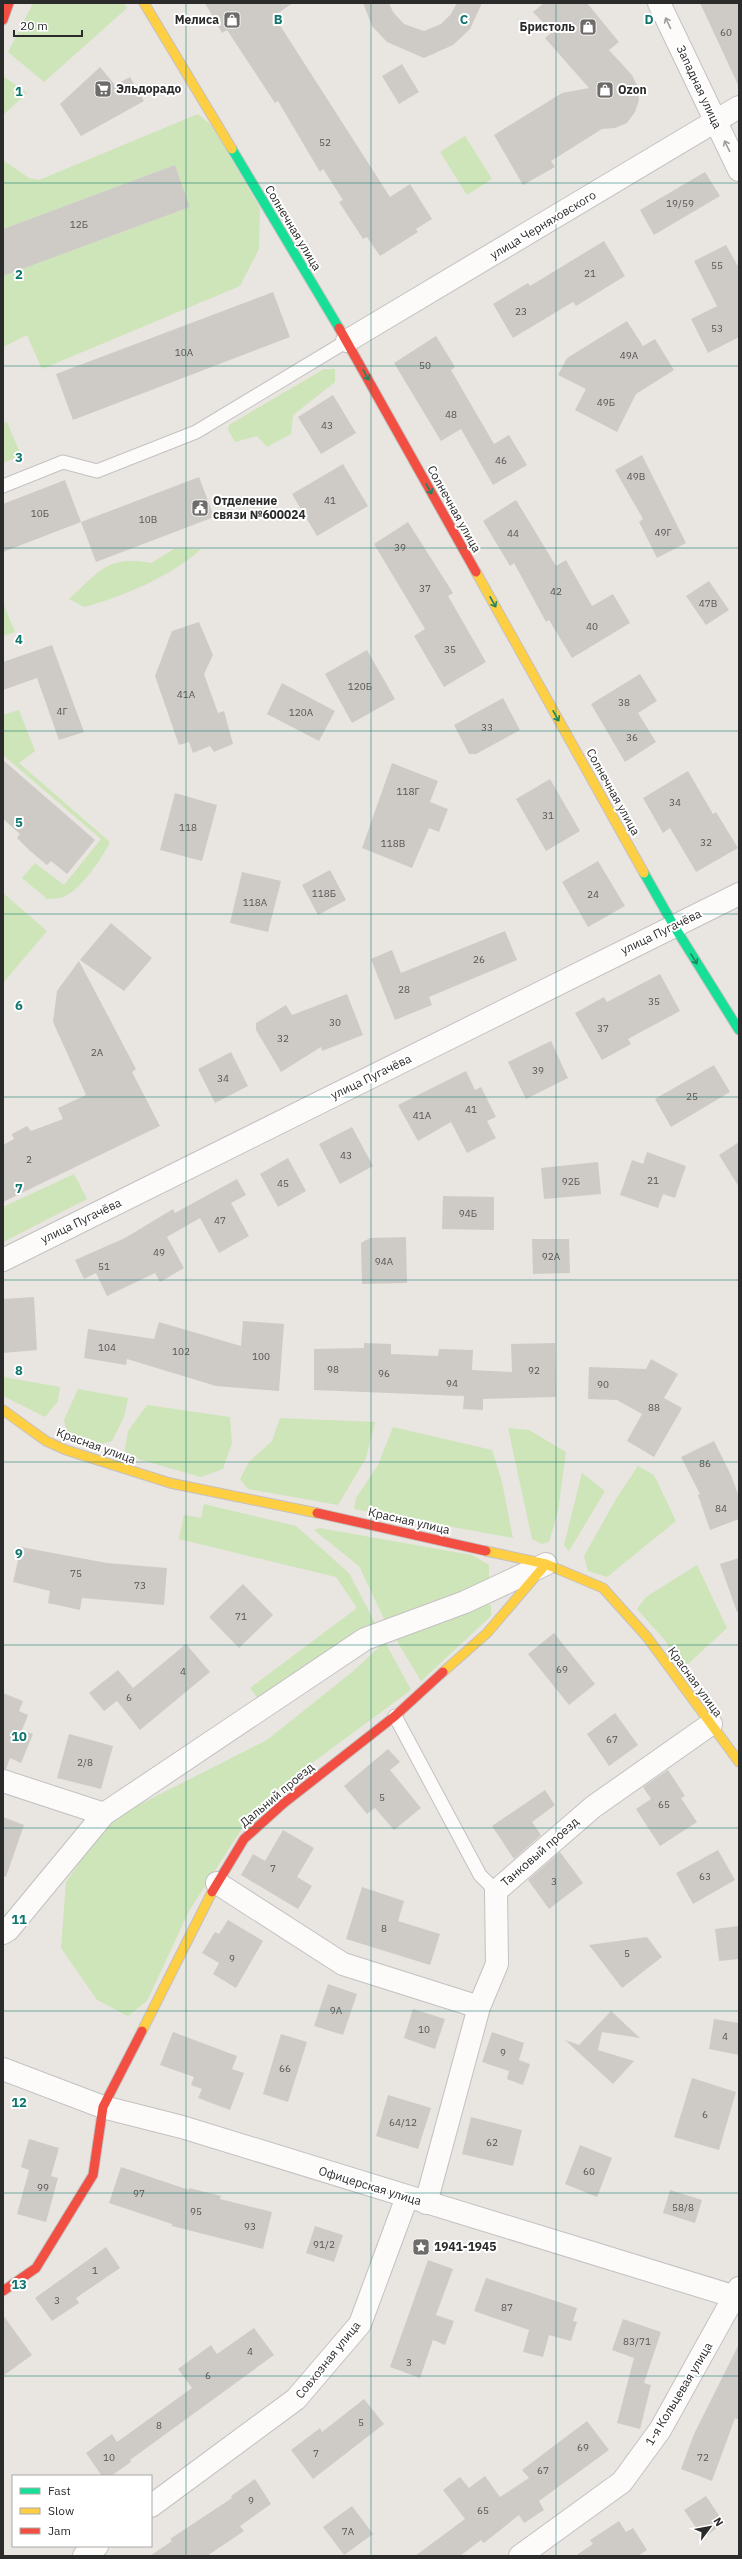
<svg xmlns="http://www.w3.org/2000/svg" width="742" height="2559" font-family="'IBM Plex Sans',sans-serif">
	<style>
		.green { fill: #cde5b8 }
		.building { fill: #cecbc7 }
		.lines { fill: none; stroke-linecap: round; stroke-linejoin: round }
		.lane-casing { stroke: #c3c1c2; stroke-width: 15 }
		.street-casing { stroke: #c3c1c2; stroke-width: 24 }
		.fast-casing { stroke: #c3c1c2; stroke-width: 11 }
		.slow-casing { stroke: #c3c1c2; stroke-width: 11 }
		.jam-casing { stroke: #c3c1c2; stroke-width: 11 }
		.lane { stroke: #fcfbfa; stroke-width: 13 }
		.street { stroke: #fcfbfa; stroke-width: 22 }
		.fast { stroke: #16e098; stroke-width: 9 }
		.slow { stroke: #ffcf43; stroke-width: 9 }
		.jam { stroke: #f24e42; stroke-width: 9 }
		.oneway { stroke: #9e9d9d }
		.oneway2 { stroke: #208662 }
		.grid { fill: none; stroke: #0f766e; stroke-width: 1; stroke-opacity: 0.55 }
		.labels { text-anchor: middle; stroke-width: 4; stroke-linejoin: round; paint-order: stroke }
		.number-label { font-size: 10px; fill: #565554 }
		.poi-label { font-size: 12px; font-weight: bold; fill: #2b2b2b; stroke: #fff; text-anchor: start }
		.street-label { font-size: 12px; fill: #2b2b2b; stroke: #fff }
		.grid-label { font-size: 13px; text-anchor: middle; font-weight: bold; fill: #0f766e; stroke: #fff; stroke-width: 4; stroke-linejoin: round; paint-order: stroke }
	</style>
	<rect width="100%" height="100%" fill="#e9e5e0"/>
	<path class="green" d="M33 3H124L127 8 44 82 8 52Z
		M3 76 27 93 3 115Z
		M198 114 212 126 260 208 259 249 240 286 42 369 27 335 3 347V276L190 207 175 165 3 229V160L29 178 39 180Z
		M465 136 492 179 467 195 440 152Z
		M324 369H335V382L293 415 291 434 267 447 257 436 235 442 228 430 229 425Z
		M7 422 21 455 3 463V423Z
		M174 549H201C172 576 122 597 84 607L69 599C99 572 107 555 151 563Z
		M4 605 15 632 3 636V606Z
		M19 710 35 751 19 763 110 842C103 857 79 892 63 897 59 899 52 898 47 899L22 878 35 863 64 885 101 839 3 755V715Z
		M3 893 47 931 3 983Z
		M74 1174 87 1199 3 1242V1207Z
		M3 1377 60 1387 58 1401 45 1417 3 1396Z
		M78 1389 128 1398 124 1417 112 1441 98 1445 67 1434 64 1420Z
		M147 1405 230 1417 232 1443 223 1469 201 1477 124 1455 128 1431Z
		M280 1418 375 1422 366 1458 338 1505 248 1489 240 1479 249 1462 272 1441Z
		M393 1427 492 1450 502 1482 513 1538 354 1509 356 1498 378 1465Z
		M508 1428 529 1430 566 1452 558 1511 549 1542 542 1544 532 1539Z
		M638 1466 654 1475 676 1521 607 1577 588 1571 584 1556 616 1499Z
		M582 1473 605 1491 569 1551 564 1545Z
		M204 1504 296 1526 349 1573 376 1625 261 1702 250 1688 357 1608 336 1577 179 1539 184 1515 201 1518Z
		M319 1528 472 1555 489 1565V1579L480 1586 385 1621 359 1566 314 1530Z
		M697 1565 727 1628 688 1664H680L664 1639 637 1609 646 1597Z
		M481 1604 491 1605V1616L421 1681 394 1636Z
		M385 1642 411 1690 316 1760 248 1819 189 1911 147 2001 128 2016 97 2000 61 1948 66 1882 109 1820 267 1740 351 1673Z"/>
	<path class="building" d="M205 3H293L274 16 390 197 410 184 432 219 416 229 418 232 380 256 367 237 363 239 339 202 343 200 323 169 320 172 278 101 275 103 227 30 222 33Z
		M363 3H389L393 12 404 24 424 31 441 24 451 14 457 3H482L470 29 453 45 424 58 387 42 372 26Z
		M544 3H587L619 42 609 50 632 75 638 87 639 100 635 112 627 123 615 128 602 129 551 161 555 167 523 185 494 135 562 93 589 88 545 38 552 32 533 12Z
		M700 3H739V87L707 18Z
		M402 64 419 92 399 104 382 76Z
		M100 67 115 85 130 77 144 101 81 136 60 104Z
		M175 165 190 207 3 276V229Z
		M705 172 720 196 654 235 640 210Z
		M604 241 625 276 576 306 573 302 513 338 493 304 528 283 530 286Z
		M726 245 739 268V337L708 353 691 319 717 306 694 261Z
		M273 292 290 337 73 420 56 374Z
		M627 321 643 346 655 339 674 370 636 394 617 432 575 410 586 389 558 375 567 358Z
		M436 336 455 367 451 370 494 444 509 435 527 465 493 485 461 429 441 441 394 363Z
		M333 395 356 433 321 454 298 417Z
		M642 455 686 543 657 558 639 522 643 519 615 470Z
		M343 464 368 506 317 536 292 494Z
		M199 477 214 517 96 562 81 522Z
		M65 480 81 522 3 552V504Z
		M516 500 556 566 566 560 592 606 613 594 630 623 572 658 549 620 546 622 514 563 510 566 483 521Z
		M408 522 453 593 448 596 486 662 444 687 414 636 425 629 374 544Z
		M709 581 729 610 706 625 686 596Z
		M199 622 213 655 204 674 218 713 224 711 233 744 214 752 210 746 193 753 189 742 179 745 155 676 172 631Z
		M52 645 84 732 59 740 37 678 3 690V662Z
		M367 650 395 699 352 723 325 674Z
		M640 674 657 701 638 713 656 742 625 762 591 704Z
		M282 683 335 711 319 741 267 714Z
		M503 698 520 730 476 754H469L454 725Z
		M3 760 95 840 67 874 51 861 47 865 29 850 17 838 20 834 3 819Z
		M392 763 438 781 430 802 448 809 439 832 429 828 412 868 362 848Z
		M688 771 713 814 716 812 738 848 696 872 670 828 663 833 643 798Z
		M550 779 580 831 546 851 516 799Z
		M175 793 217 805 202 861 160 850Z
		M598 861 625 906 588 927 562 882Z
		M330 870 346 900 318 915 302 885Z
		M242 872 281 881 268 932 230 923Z
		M111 923 152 958 124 991 80 960Z
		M505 931 517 960 429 997 432 1005 395 1020 371 959 392 950 401 973Z
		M79 961 136 1069 132 1072 160 1126 3 1202V1145L14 1139 12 1134 27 1126 31 1131 63 1119 58 1108 86 1095 53 1022 57 991Z
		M660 974 680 1011 628 1039 631 1044 602 1060 575 1013 604 997 607 1002Z
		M347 994 363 1035 322 1051 321 1047 281 1072 256 1030V1023L286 1005 292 1015Z
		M551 1041 568 1078 526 1099 508 1062Z
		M231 1052 248 1086 215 1103 198 1069Z
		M714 1065 730 1092 671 1127 655 1099Z
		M466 1071 475 1090 481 1087 496 1117 487 1121 496 1138 467 1153 451 1122 418 1141 398 1105Z
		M352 1127 373 1166 340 1184 319 1144Z
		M739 1142V1187L719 1155Z
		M647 1152 686 1166 675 1198 663 1194 658 1208 620 1195 632 1160 643 1164Z
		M288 1158 306 1191 278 1207 260 1174Z
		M598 1162 601 1194 544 1199 541 1168Z
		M237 1179 246 1195 231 1203 249 1236 219 1253 200 1218 167 1237 184 1268 160 1282 155 1273 107 1296 96 1273 84 1279 75 1260 125 1238 173 1209 175 1213Z
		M443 1196 494 1197V1230L442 1229Z
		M406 1237 407 1283 362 1284 361 1243 370 1238Z
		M532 1239H569L570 1273 533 1274Z
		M34 1297 37 1350 3 1353V1299Z
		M243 1321 284 1324 279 1391 216 1386 127 1359 126 1365 84 1358 88 1329 154 1339 159 1322 241 1346Z
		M364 1343 391 1344V1354L438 1356 439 1349 473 1350 472 1370 512 1372 511 1344 555 1343 556 1397 483 1399V1410L463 1409 464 1396 314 1390V1349L364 1348Z
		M651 1359 678 1374 664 1398 682 1408 654 1457 627 1441 642 1414 617 1400 588 1399 589 1367 646 1369Z
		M714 1441 731 1475 739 1497V1519L710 1530 698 1495 700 1494 681 1457Z
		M21 1547 107 1563 167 1568 164 1605 82 1598 80 1610 48 1603 50 1591 13 1582Z
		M739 1558V1611L737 1612 720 1564Z
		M243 1584 273 1615 239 1648 209 1617Z
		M554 1633 595 1684 569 1705 528 1654Z
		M186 1644 210 1672 140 1730 117 1701 104 1711 89 1693 118 1670 133 1688Z
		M3 1693 23 1701 19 1711 28 1715 22 1730 33 1734 21 1763 10 1758 6 1769H3Z
		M615 1713 638 1745 609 1766 587 1734Z
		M69 1734 113 1746 101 1789 57 1778Z
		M388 1749 400 1762 390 1770 421 1808 394 1830 375 1808 367 1814 344 1786Z
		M668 1770 685 1796 681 1798 697 1822 660 1846 636 1809 651 1799 643 1787Z
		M545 1790 555 1805 532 1822 541 1835 514 1859 492 1826Z
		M3 1817 24 1825 6 1877 3 1876Z
		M283 1830 314 1848 297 1877 312 1886 298 1909 241 1875 253 1854 265 1861Z
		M718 1850 735 1880 693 1904 676 1873Z
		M560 1852 583 1883 549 1909 528 1880Z
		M362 1887 404 1901 398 1921 440 1934 430 1965 346 1939Z
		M228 1920 263 1941 236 1988 213 1974 219 1963 202 1953 215 1932 219 1934Z
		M739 1926V1959L719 1961 715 1929Z
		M647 1937 662 1957 622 1988 589 1945Z
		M328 1984 357 1994 343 2035 314 2026Z
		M413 2009 445 2019 435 2049 404 2038Z
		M611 2011 640 2038 602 2032 598 2050 634 2061 613 2084 565 2040 579 2045Z
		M714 2019 739 2023V2055L709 2049Z
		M173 2032 237 2056 232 2069 244 2073 230 2110 198 2098 202 2089 191 2085 194 2077 160 2065Z
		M492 2032 524 2043 519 2060 530 2064 523 2085 507 2079 509 2071 482 2062Z
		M281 2034 307 2042 288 2102 263 2094Z
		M692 2078 736 2092 719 2150 674 2137Z
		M388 2095 431 2108 418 2149 376 2136Z
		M471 2117 522 2130 513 2166 462 2154Z
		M29 2139 59 2148 51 2176 58 2178 46 2222 17 2214 29 2170 21 2167Z
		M580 2145 612 2158 597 2197 565 2184Z
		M121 2167 189 2190V2188L221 2196 220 2199 272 2212 263 2249 172 2226V2224L109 2203Z
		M670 2190 702 2200 695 2223 663 2213Z
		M315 2226 343 2235 334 2262 306 2253Z
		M106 2247 120 2268 76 2298 79 2303 52 2321 35 2298Z
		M428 2260 453 2269 436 2315 454 2321 445 2345 433 2340 420 2378 390 2367Z
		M486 2278 577 2308 573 2321 577 2322 571 2341 549 2335 543 2357 523 2352 529 2330 474 2311Z
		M3 2315 32 2355 3 2376Z
		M623 2319 661 2332 644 2383 651 2385 640 2429 617 2423 634 2358 612 2350Z
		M254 2328 274 2355 130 2460 131 2462 111 2476H102L86 2453 112 2434 117 2442 192 2388 178 2369 211 2345 217 2354Z
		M739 2344V2420L735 2418 712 2481 681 2469 694 2434Z
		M364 2399 384 2424 313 2479 291 2450 320 2428 322 2432Z
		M587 2421 609 2450 539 2501 544 2510 524 2523 519 2515 484 2543 481 2540 460 2556H415L465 2519 443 2490 460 2477 469 2488 485 2476 500 2497 529 2478 522 2470Z
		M255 2479 271 2504 240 2526 244 2531 207 2556H150L172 2541 170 2539 232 2498 231 2496Z
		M706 2496 724 2523 703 2538 684 2510Z
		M352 2506 373 2534 344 2555 323 2527Z
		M619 2521 626 2532 633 2528 647 2550 638 2556H575L593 2544 590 2540Z"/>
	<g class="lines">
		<g class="lane-casing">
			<path id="lane" d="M3 486 63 462 97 471 196 432 347 341
				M395 1716 480 1875 496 1891"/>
		</g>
		<g class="street-casing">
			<path id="street" d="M659 3 739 170
				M347 341 739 107
				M3 1260 739 894
				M3 1781 104 1814
				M217 1883 343 1964 479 2007
				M3 1933 8 1930 104 1814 365 1639 465 1602 546 1564
				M3 2069 103 2107 182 2127 739 2298
				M426 2203 479 2007 497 1964 496 1891 593 1807 711 1724
				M151 2506 296 2399 360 2324 407 2197
				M84 2556 97 2546
				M520 2556 622 2482 660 2430 739 2288"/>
		</g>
		<g class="fast-casing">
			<path id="fast" d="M232 149 339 328
				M644 873 674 926 739 1030"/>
		</g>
		<g class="slow-casing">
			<path id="slow" d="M144 3 232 149
				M476 572 644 873
				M3 1410 46 1441 66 1450 170 1483 317 1513
				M486 1551 546 1564 603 1588 647 1637 739 1762
				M443 1672 487 1633 546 1564
				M142 2031 212 1892"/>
		</g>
		<g class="jam-casing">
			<path id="jam" d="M3 20 9 3
				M339 328 476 572
				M317 1513 486 1551
				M212 1892 244 1839 284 1803 395 1716 443 1672
				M3 2291 36 2268 93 2175 103 2107 142 2031"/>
		</g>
		<use href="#lane" class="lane"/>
		<use href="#street" class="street"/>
		<use href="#fast" class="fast"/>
		<use href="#slow" class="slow"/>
		<use href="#jam" class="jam"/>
	</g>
	<defs><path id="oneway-shaft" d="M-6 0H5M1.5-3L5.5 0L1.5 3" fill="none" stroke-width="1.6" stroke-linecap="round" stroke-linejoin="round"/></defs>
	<g class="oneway">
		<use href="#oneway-shaft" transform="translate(668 23) rotate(-115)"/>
		<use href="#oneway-shaft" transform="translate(727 146) rotate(-116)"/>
	</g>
	<g class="oneway2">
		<use href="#oneway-shaft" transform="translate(366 375) rotate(61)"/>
		<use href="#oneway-shaft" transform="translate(429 489) rotate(61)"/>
		<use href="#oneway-shaft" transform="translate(493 602) rotate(61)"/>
		<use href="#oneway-shaft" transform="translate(556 716) rotate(61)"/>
		<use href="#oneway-shaft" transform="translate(694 959) rotate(58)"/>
	</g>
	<path class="grid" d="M186 3V2556M371 3V2556M556 3V2556M3 183H739M3 366H739M3 548H739M3 731H739M3 914H739M3 1097H739M3 1280H739M3 1462H739M3 1645H739M3 1828H739M3 2011H739M3 2193H739M3 2376H739"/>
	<defs>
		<g id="shop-square" transform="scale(0.9)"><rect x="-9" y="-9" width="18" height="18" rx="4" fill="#6e6c6a" stroke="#fff"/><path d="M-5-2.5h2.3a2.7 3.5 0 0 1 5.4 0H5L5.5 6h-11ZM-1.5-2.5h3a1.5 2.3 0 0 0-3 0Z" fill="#fff"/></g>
		<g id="supermarket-square" transform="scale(0.9)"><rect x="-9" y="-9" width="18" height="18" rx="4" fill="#6e6c6a" stroke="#fff"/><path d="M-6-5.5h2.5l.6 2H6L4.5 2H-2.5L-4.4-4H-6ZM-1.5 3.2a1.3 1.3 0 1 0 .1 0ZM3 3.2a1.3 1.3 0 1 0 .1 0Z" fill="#fff"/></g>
		<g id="civic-square" transform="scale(0.9)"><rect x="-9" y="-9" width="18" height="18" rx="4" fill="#6e6c6a" stroke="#fff"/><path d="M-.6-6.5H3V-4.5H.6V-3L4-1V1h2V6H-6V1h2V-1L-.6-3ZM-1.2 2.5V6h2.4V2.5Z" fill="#fff"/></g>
		<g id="sight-square" transform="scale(0.9)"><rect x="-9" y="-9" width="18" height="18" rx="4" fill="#6e6c6a" stroke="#fff"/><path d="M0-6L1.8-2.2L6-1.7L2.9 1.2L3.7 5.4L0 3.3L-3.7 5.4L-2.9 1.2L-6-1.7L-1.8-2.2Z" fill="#fff"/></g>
	</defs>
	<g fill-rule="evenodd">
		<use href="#shop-square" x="232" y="20"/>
		<use href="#shop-square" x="588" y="27"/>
		<use href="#supermarket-square" x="103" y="89"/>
		<use href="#shop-square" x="605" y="90"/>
		<use href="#civic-square" x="200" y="508"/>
		<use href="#sight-square" x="421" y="2247"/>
	</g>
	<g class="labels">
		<g class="number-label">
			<text x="726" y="36">60</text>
			<text x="325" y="146">52</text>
			<text x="680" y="207">19/59</text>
			<text x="79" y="228">12Б</text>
			<text x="717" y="269">55</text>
			<text x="590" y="277">21</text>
			<text x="521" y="315">23</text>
			<text x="717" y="332">53</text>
			<text x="184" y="356">10А</text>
			<text x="629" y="359">49А</text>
			<text x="425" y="369">50</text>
			<text x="606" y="406">49Б</text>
			<text x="451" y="418">48</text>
			<text x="327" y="429">43</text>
			<text x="501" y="464">46</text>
			<text x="636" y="480">49В</text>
			<text x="330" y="504">41</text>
			<text x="40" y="517">10Б</text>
			<text x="148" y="523">10В</text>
			<text x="663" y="536">49Г</text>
			<text x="513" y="537">44</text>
			<text x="400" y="551">39</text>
			<text x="425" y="592">37</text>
			<text x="556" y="595">42</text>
			<text x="708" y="607">47В</text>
			<text x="592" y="630">40</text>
			<text x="450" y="653">35</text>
			<text x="360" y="690">120Б</text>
			<text x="186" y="698">41А</text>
			<text x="624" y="706">38</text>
			<text x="62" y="715">4Г</text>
			<text x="301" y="716">120А</text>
			<text x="487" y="731">33</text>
			<text x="632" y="741">36</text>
			<text x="408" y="795">118Г</text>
			<text x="675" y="806">34</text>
			<text x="548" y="819">31</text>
			<text x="188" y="831">118</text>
			<text x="706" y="846">32</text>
			<text x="393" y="847">118В</text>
			<text x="324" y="897">118Б</text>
			<text x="593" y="898">24</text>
			<text x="255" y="906">118А</text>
			<text x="479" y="963">26</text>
			<text x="404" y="993">28</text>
			<text x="654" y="1005">35</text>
			<text x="335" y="1026">30</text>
			<text x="603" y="1032">37</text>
			<text x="283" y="1042">32</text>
			<text x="97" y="1056">2А</text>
			<text x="538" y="1074">39</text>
			<text x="223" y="1082">34</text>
			<text x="692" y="1100">25</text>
			<text x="471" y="1113">41</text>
			<text x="422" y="1119">41А</text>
			<text x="346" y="1159">43</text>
			<text x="29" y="1163">2</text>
			<text x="653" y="1184">21</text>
			<text x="571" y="1185">92Б</text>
			<text x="283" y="1187">45</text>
			<text x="468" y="1217">94Б</text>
			<text x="220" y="1224">47</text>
			<text x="159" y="1256">49</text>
			<text x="551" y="1260">92А</text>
			<text x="384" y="1265">94А</text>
			<text x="104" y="1270">51</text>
			<text x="107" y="1351">104</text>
			<text x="181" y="1355">102</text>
			<text x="261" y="1360">100</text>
			<text x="333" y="1373">98</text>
			<text x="534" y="1374">92</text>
			<text x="384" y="1377">96</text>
			<text x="452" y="1387">94</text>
			<text x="603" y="1388">90</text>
			<text x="654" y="1411">88</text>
			<text x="705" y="1467">86</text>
			<text x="721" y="1512">84</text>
			<text x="76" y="1577">75</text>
			<text x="140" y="1589">73</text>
			<text x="241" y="1620">71</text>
			<text x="562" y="1673">69</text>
			<text x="183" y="1675">4</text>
			<text x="129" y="1701">6</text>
			<text x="612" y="1743">67</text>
			<text x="85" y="1766">2/8</text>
			<text x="382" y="1801">5</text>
			<text x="664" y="1808">65</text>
			<text x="273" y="1872">7</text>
			<text x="705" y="1880">63</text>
			<text x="554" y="1885">3</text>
			<text x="384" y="1932">8</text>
			<text x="627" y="1957">5</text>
			<text x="232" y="1962">9</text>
			<text x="336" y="2014">9А</text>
			<text x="424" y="2033">10</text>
			<text x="725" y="2040">4</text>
			<text x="503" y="2056">9</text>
			<text x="285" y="2072">66</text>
			<text x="705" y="2118">6</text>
			<text x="403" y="2126">64/12</text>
			<text x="492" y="2146">62</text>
			<text x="589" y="2175">60</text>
			<text x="43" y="2191">99</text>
			<text x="139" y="2197">97</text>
			<text x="683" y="2211">58/8</text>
			<text x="196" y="2215">95</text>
			<text x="250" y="2230">93</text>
			<text x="324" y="2248">91/2</text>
			<text x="95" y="2274">1</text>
			<text x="57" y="2304">3</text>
			<text x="507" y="2311">87</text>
			<text x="637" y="2345">83/71</text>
			<text x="250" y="2355">4</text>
			<text x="409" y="2366">3</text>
			<text x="208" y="2379">6</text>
			<text x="361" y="2426">5</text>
			<text x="159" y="2429">8</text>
			<text x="583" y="2451">69</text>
			<text x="316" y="2457">7</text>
			<text x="109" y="2461">10</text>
			<text x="703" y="2461">72</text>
			<text x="543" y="2474">67</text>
			<text x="251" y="2504">9</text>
			<text x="483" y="2514">65</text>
			<text x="348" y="2535">7А</text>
		</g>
		<g class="poi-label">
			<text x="219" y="24" text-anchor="end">Мелиса</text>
			<text x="575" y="31" text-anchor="end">Бристоль</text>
			<text x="116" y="93">Эльдорадо</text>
			<text x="618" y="94">Ozon</text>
			<text x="213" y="505">Отделение<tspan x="213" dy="14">связи №600024</tspan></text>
			<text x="434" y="2251">1941-1945</text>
		</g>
		<g class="street-label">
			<text transform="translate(699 87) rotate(65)" y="4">Западная улица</text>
			<text transform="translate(543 225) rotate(-31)" y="4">улица Черняховского</text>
			<text transform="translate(293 228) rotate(59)" y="4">Солнечная улица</text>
			<text transform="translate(454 509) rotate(61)" y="4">Солнечная улица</text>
			<text transform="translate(613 792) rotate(61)" y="4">Солнечная улица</text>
			<text transform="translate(661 932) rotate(-26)" y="4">улица Пугачёва</text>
			<text transform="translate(371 1077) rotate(-26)" y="4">улица Пугачёва</text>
			<text transform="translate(81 1221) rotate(-26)" y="4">улица Пугачёва</text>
			<text transform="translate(96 1446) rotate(20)" y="4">Красная улица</text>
			<text transform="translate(409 1521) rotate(13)" y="4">Красная улица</text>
			<text transform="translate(695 1682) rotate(54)" y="4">Красная улица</text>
			<text transform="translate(277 1795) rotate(-40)" y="4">Дальний проезд</text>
			<text transform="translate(540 1852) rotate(-41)" y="4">Танковый проезд</text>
			<text transform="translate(370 2186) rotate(17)" y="4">Офицерская улица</text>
			<text transform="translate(328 2360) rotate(-51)" y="4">Совхозная улица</text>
			<text transform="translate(679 2394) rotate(-59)" y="4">1-я Кольцевая улица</text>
		</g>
	</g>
	<g class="grid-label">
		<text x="278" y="24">B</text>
		<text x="464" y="24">C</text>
		<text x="649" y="24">D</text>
		<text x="19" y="96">1</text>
		<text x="19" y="279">2</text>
		<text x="19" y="462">3</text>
		<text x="19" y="644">4</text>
		<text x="19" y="827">5</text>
		<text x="19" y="1010">6</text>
		<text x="19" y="1193">7</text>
		<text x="19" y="1375">8</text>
		<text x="19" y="1558">9</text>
		<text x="19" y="1741">10</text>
		<text x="19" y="1924">11</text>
		<text x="19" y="2107">12</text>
		<text x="19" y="2289">13</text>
	</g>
	<rect width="742" height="2559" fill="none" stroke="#2b2b2b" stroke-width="8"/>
	<rect x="12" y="2475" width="140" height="72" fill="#ffffff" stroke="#aaaaaa"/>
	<rect x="20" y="2488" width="20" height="6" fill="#16e098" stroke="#aaaaaa"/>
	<text x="48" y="2495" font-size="12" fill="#2b2b2b">Fast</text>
	<rect x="20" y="2508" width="20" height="6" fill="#ffcf43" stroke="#aaaaaa"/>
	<text x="48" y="2515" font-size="12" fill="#2b2b2b">Slow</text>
	<rect x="20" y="2528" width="20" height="6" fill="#f24e42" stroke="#aaaaaa"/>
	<text x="48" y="2535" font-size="12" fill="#2b2b2b">Jam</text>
	<g transform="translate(710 2527) rotate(58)" stroke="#ffffff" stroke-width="3" paint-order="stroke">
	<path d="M0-3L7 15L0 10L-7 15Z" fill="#2b2b2b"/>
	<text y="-6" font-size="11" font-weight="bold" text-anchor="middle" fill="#2b2b2b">N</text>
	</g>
	<path d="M14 30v6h68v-6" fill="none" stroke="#2b2b2b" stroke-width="2"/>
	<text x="20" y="30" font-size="12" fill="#2b2b2b" stroke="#ffffff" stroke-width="3" paint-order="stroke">20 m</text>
</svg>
